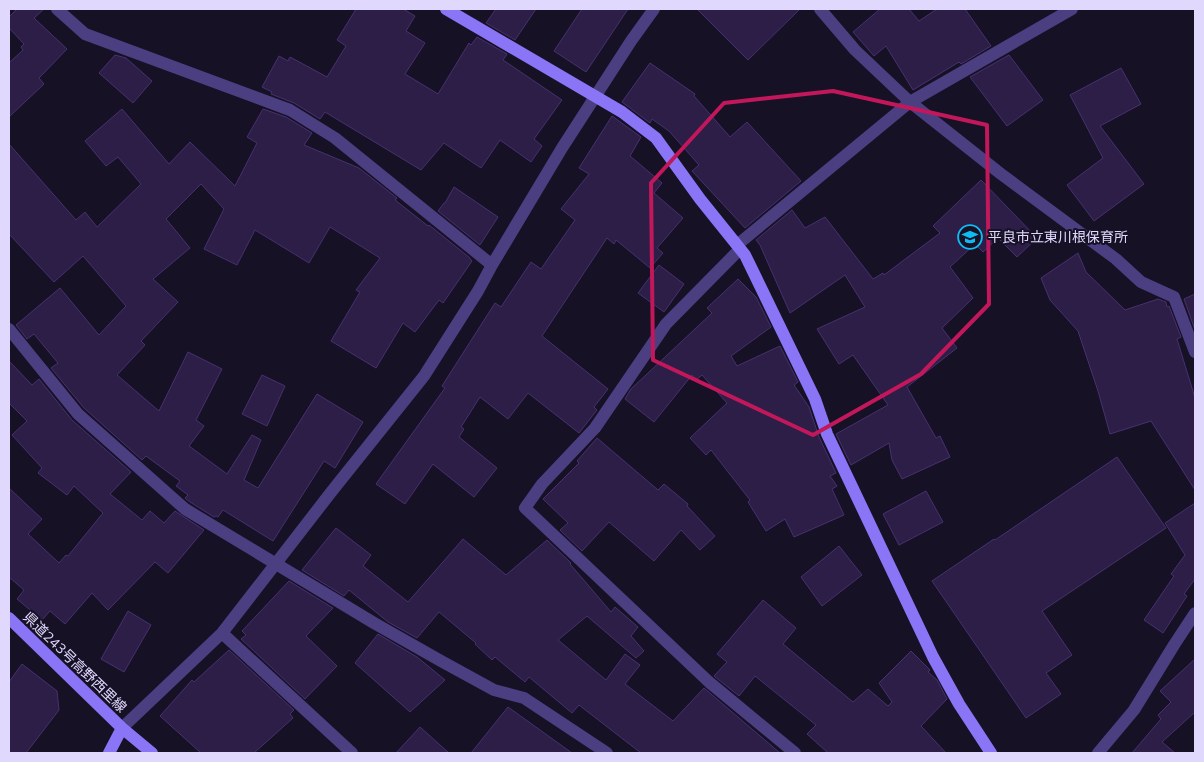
<svg xmlns="http://www.w3.org/2000/svg" width="1204" height="762" font-family="Mulish,'Noto Sans JP',sans-serif">
	<style>
		.building { fill: #2c1e46; stroke: #473170 }
		.lines { fill: none; stroke-linecap: round; stroke-linejoin: round }
		.street { stroke: #4b3f82; stroke-width: 12 }
		.secondary { stroke: #8a75f7; stroke-width: 12 }
		.marked { fill: none; stroke: #c2185b; stroke-width: 4; stroke-linejoin: round }
		.labels { text-anchor: middle; stroke-width: 4; stroke-linejoin: round; paint-order: stroke }
		.poi-label { font-size: 14px; fill: #e1d8fd; stroke: #171126; text-anchor: start }
		.street-label { font-size: 14px; fill: #e1d8fd; stroke: #171126 }
	</style>
	<rect width="100%" height="100%" fill="#171126"/>
	<path class="building" d="M17 9H44L34 18 67 49 39 78 44 84 9 117V63L23 50 21 47 24 44 9 28V17Z
		M356 9H403L415 16 406 31 425 43 405 74 438 94 469 43 471 45 477 37 507 54 503 60 562 100 534 139 542 146 531 162 500 140 481 168 444 143 421 170 325 112 320 119 294 103 271 94 272 92 262 87 279 56 288 61 290 57 327 77 346 46 337 40Z
		M496 9H536L515 40 486 23Z
		M582 9H628L586 72 554 51Z
		M697 9H800L748 60Z
		M880 9H909L919 21 937 9H965L991 46 961 64 959 62 913 90 886 46 874 56 853 32Z
		M115 55 126 58 152 81 133 103 99 73Z
		M1009 55 1043 100 1007 126 970 77Z
		M650 63 695 94 694 96 730 137 747 122 801 181 745 228 692 171 699 165 669 131 652 119 650 123 622 102Z
		M1121 68 1141 104 1100 126 1144 184 1094 221 1067 185 1103 158 1070 95Z
		M122 109 169 164 190 142 235 186 257 143 247 137 263 109 286 117 312 133 304 145 359 168 397 198 395 200 428 226 429 225 470 258V259L472 261 443 303 439 300 415 332 403 323 376 368 331 341 360 292 356 290 380 258 330 227 309 263 255 230 237 265 204 249 224 209 201 184 166 219 190 248 153 279 178 302 141 341 145 345 117 375 159 411 188 352 222 369 196 420 204 426 189 446 227 474 252 435 261 440 244 480 258 488 317 394 363 422 335 468 324 461 273 541 223 510 218 517 216 516 214 517 190 502 185 498 188 495 176 486 180 481 146 456 142 460 84 408 51 368 58 363 34 334 27 339 16 325 60 288 99 335 126 306 83 256 54 282 9 234V144L76 220 85 212 97 227 141 184 118 157 106 166 85 141Z
		M612 116 641 137 630 156 662 183 654 193 683 218 657 248 663 253 650 268 616 240 614 244 607 238 542 336 608 389 594 407 597 410 579 433 528 393 508 419 480 397 461 427 464 429 459 437 497 468 474 497 433 464 405 504 376 484 445 388 442 386 495 303 501 307 531 262 541 269 575 220 561 209 589 174 579 168Z
		M981 180 1037 238 1017 257 998 238 983 252 975 244 950 267 973 298 942 328 957 348 907 387 936 438 940 436 950 457 902 479 892 460 889 443 851 465 836 434 888 405 853 355 839 364 817 329 865 307 845 275 790 313 760 245 756 240 792 210 805 228 825 217 873 279 883 273 884 275 940 233 933 226Z
		M454 187 498 217 480 245 438 211 444 203H445Z
		M1078 253 1086 272 1125 310 1158 299 1166 302 1167 307 1169 306 1181 337 1177 339 1195 398V490L1151 421 1110 434 1098 391 1078 331 1050 300 1041 278Z
		M659 265 684 284 664 312 638 293Z
		M738 279 756 297 771 327 731 356 737 366 780 346 798 382 794 385 809 407 819 437 836 473 830 476 837 486 832 489 844 515 794 537 785 519 766 531 748 502 750 500 711 450 706 455 690 438 727 403 702 375 696 380 692 375 654 422 625 399 631 389 712 313 707 308Z
		M1195 294V330L1184 299Z
		M9 361 32 385 39 379 72 420 131 472 110 494 142 520 150 511 164 523 175 511 204 530 168 573 155 562 108 610 92 593 65 624 50 611 42 620 17 599 24 590 9 577V488L42 519 28 534 59 563 66 555 68 556 103 513 74 486 67 495 38 473 42 468 12 435 27 421 9 403Z
		M262 375 285 386 267 426 242 414Z
		M597 438 658 490 664 484 688 504 687 506 715 536 700 550 681 530 654 561 609 522 582 551 560 530 568 523 543 499 579 463 577 461Z
		M1117 457 1166 528 1042 611 1072 655 1046 673 1061 694 1026 718 932 581 994 539 995 540Z
		M926 491 943 522 899 545 883 514Z
		M1195 503V579L1184 594 1187 596 1163 633 1144 620 1174 576 1171 574 1185 555 1165 523Z
		M336 528 371 555 363 566 408 602 463 539 506 575 547 540 571 563 570 564 611 612 615 607 638 627 631 636 644 651 636 658 587 616 558 640 606 680 625 654 640 665 625 684 673 721 704 688 780 753H641L579 705 572 713 529 677 525 682 495 657 492 660 475 644 476 643 439 612 417 638 388 622 349 590 344 596 302 570Z
		M839 546 862 575 822 606 801 577Z
		M289 581 333 608 306 636 337 666 305 699 241 639 246 635 242 631Z
		M763 600 796 628 783 644 853 702 868 689 888 706 892 702 879 683 911 651 930 670 928 672 937 680 947 699 921 726 946 753H828L807 734 816 725 755 676 739 696 714 676 727 662 717 654Z
		M128 611 151 625 124 672 101 659Z
		M378 634 417 657 445 680 410 712 355 663Z
		M229 650 294 710 290 714 293 718 254 753H201L160 716 192 680 194 682Z
		M1195 659V712L1162 742 1175 753H1132L1161 719 1158 715 1171 702 1160 691Z
		M22 664 57 691 59 710 26 753H9V682Z
		M508 707 572 753H471Z
		M420 727 449 753H396Z"/>
	<g class="lines">
		<path class="street" d="M57 9 85 34 290 110 335 138 492 265
			M820 9 855 50 910 102 1001 174 1116 259 1141 282 1174 297 1195 352
			M737 245 910 102 1072 9
			M740 249 666 324 595 428 542 484 525 508 709 682 795 753
			M9 329 78 414 185 509 374 623 441 661 494 690 524 698 607 753
			M222 633 352 753
			M122 728 222 633 332 491 424 376 478 291 492 265 562 148 631 41 654 9
			M1098 753 1134 710 1174 645 1195 613"/>
		<path class="secondary" d="M446 9 622 112 656 138 700 199 745 255 815 399 827 434 933 657 959 704 991 753
			M9 618 122 728 152 753
			M109 753 122 728"/>
	</g>
	<path class="marked" d="M833 91 987 125 989 304 921 374 813 435 653 360 651 183 724 103Z"/>
	<defs>
		<g id="school-ring" transform="scale(1.25)"><circle r="9.5" fill="#171126" stroke="#10bbf1" stroke-width="1.5"/><path d="M0-5L7-2L0 1L-7-2ZM-4 1L0 2.5L4 1V4Q0 6-4 4Z" fill="#10bbf1"/></g>
	</defs>
	<g fill-rule="evenodd">
		<use href="#school-ring" x="970" y="237"/>
	</g>
	<g class="labels">
		<g class="poi-label">
			<text x="988" y="242">平良市立東川根保育所</text>
		</g>
		<g class="street-label">
			<text transform="translate(75 662) rotate(44)" y="5">県道243号高野西里線</text>
		</g>
	</g>
	<rect width="1204" height="762" fill="none" stroke="#e1d8fd" stroke-width="20"/>
</svg>
